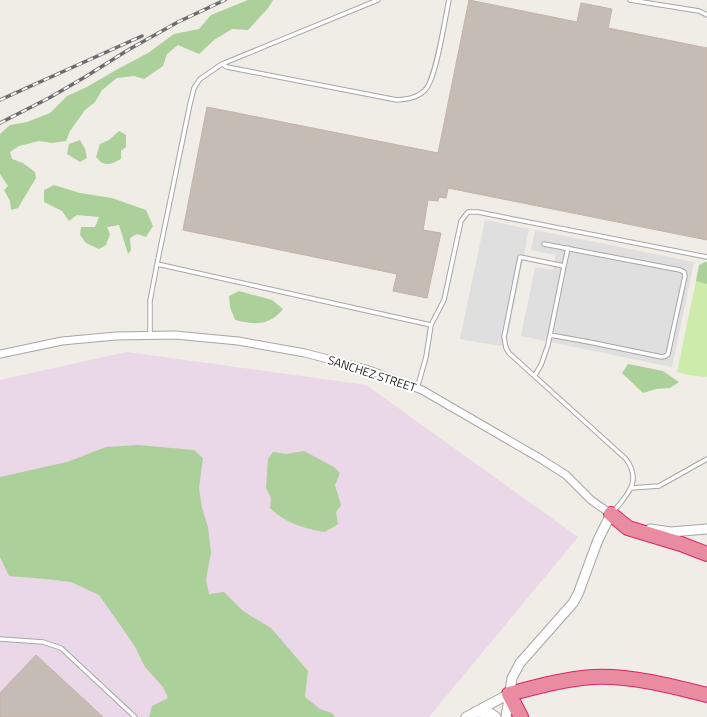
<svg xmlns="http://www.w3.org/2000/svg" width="707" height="717" font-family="'Titillium Web',sans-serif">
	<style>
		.industrial { fill: #ead7e7 }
		.grass { fill: #cdebab }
		.forest { fill: #acd099 }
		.parking { fill: #dfdfdf }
		.building { fill: #c5bcb5; stroke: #c2b2a7 }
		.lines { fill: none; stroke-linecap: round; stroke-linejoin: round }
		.service-casing { stroke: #a6a6a6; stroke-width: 5.5 }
		.minor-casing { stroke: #a6a6a6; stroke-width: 9 }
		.tertiary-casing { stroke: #a6a6a6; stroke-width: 11 }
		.motorway-casing { stroke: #df226b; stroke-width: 16 }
		.service { stroke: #fff; stroke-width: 3.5 }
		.minor { stroke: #fff; stroke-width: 7 }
		.tertiary { stroke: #fff; stroke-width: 9 }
		.motorway { stroke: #e98ca1; stroke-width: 14 }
		.rail-casing { stroke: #6d6d6d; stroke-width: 3.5 }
		.rail { stroke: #fff; stroke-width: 2; stroke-dasharray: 6; stroke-linecap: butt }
		.labels { text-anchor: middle; stroke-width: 4; stroke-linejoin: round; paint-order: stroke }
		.street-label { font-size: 12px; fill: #1f1f1f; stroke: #fff }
	</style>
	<rect width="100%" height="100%" fill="#f0ece6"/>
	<path class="industrial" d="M127 352 366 385 578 537 429 717H0V380Z"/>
	<path class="grass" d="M696 281 707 283V377L689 375 677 372Z"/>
	<path class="forest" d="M248 0H273L269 7 248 30 232 29 214 40 199 54 178 45 167 54 163 66 144 79 134 76 117 78 102 90 95 102 85 110 70 131 66 141 52 143 39 141 19 146 10 152 12 159 23 163 35 172 36 178 18 208 11 210 10 201 4 190 8 186 0 174V134L10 125 27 122 50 113 67 96 87 87 116 70 148 53 174 34 199 29 211 15Z
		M119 131 126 135V147L121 151V159C110 165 104 167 96 157L100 144 109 140Z
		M80 140 85 149 87 158 80 162 67 154 69 144Z
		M54 185 80 193 112 198 146 210 153 226 146 237 137 234 130 238 131 250 128 254 119 225 107 227 110 234 106 245 99 249 86 243 80 235 81 227H95L99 217 77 215 69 221 62 211 44 202V190Z
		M705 262H707V284L696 281 699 265Z
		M239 291 272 300 283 309C269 326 255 325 235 320L230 307 229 296Z
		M628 364 663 371 679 382 670 388 656 389 643 393 622 373Z
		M138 445 194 450 203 458 199 488 202 508 208 527 211 552 206 580 209 594 224 592 243 611 271 628 308 671 305 697 320 709 332 713 335 717H149L152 706 168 698 163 687 145 667 134 645 99 595 71 582 45 579 9 576 0 557V477L67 462 106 447Z
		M304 451 334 467 340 473 335 485 341 505 336 512 338 524 325 532C303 528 287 524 270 508L271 498 266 488 268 459 273 452 286 454Z"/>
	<path class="parking" d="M485 220 529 229 507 340 501 346 460 339Z
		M535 230 694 262 672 367 521 336 535 267 553 270 556 255 531 250Z"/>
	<path class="building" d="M469 0 577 22 581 3 612 9 608 28 707 48V240L448 188 446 198 439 197 438 201 428 200 423 230 441 233 427 298 393 291 397 274 183 230 207 107 438 153Z
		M36 655 103 717H0V693Z"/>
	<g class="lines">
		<g class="service-casing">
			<path id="service" d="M630 0 699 11 707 15
				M222 64 378 0
				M544 244 680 270 684 272 685 276 668 354 666 356 662 357 589 342 550 335
				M157 264 190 104 194 88 200 79 222 64 227 67 397 100C408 99 417 98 425 90 436 80 445 18 449 0
				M564 266 568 248
				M431 325 444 300 461 221 468 212H478L493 215 707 257
				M150 336V301L157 264 431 325 426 357 417 389
				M535 375 541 365 548 345 564 266 520 257 504 337 506 348 509 353 626 459C642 481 628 494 613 512
				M631 488 659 486 707 459
				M0 639 43 642 61 648 135 717"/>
		</g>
		<g class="minor-casing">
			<path id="minor" d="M0 354 62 341 116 336 175 335 238 341 305 353 366 369 422 390 541 459 566 475 591 500 611 514"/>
		</g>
		<g class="tertiary-casing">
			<path id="tertiary" d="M650 529 671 532 707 529
				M475 712 490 713 496 717
				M466 717 509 694
				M506 717 512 678 520 663 573 603 578 594 598 540 611 514 616 517"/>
		</g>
		<g class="motorway-casing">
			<path id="motorway" d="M611 514 628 528 681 544 707 554
				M521 717 509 694C536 687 564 679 593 677 629 675 672 686 707 695"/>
		</g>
		<use href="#service" class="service"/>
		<use href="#minor" class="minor"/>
		<use href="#tertiary" class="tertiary"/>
		<use href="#motorway" class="motorway"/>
		<g class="rail-casing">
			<path id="rail" d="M0 100 142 36
				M0 123 49 98 85 77 128 50 178 22 225 0"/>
		</g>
		<use href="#rail" class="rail"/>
	</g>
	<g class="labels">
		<g class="street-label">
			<text transform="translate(372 374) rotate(18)" y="4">SANCHEZ STREET</text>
		</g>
	</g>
</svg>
